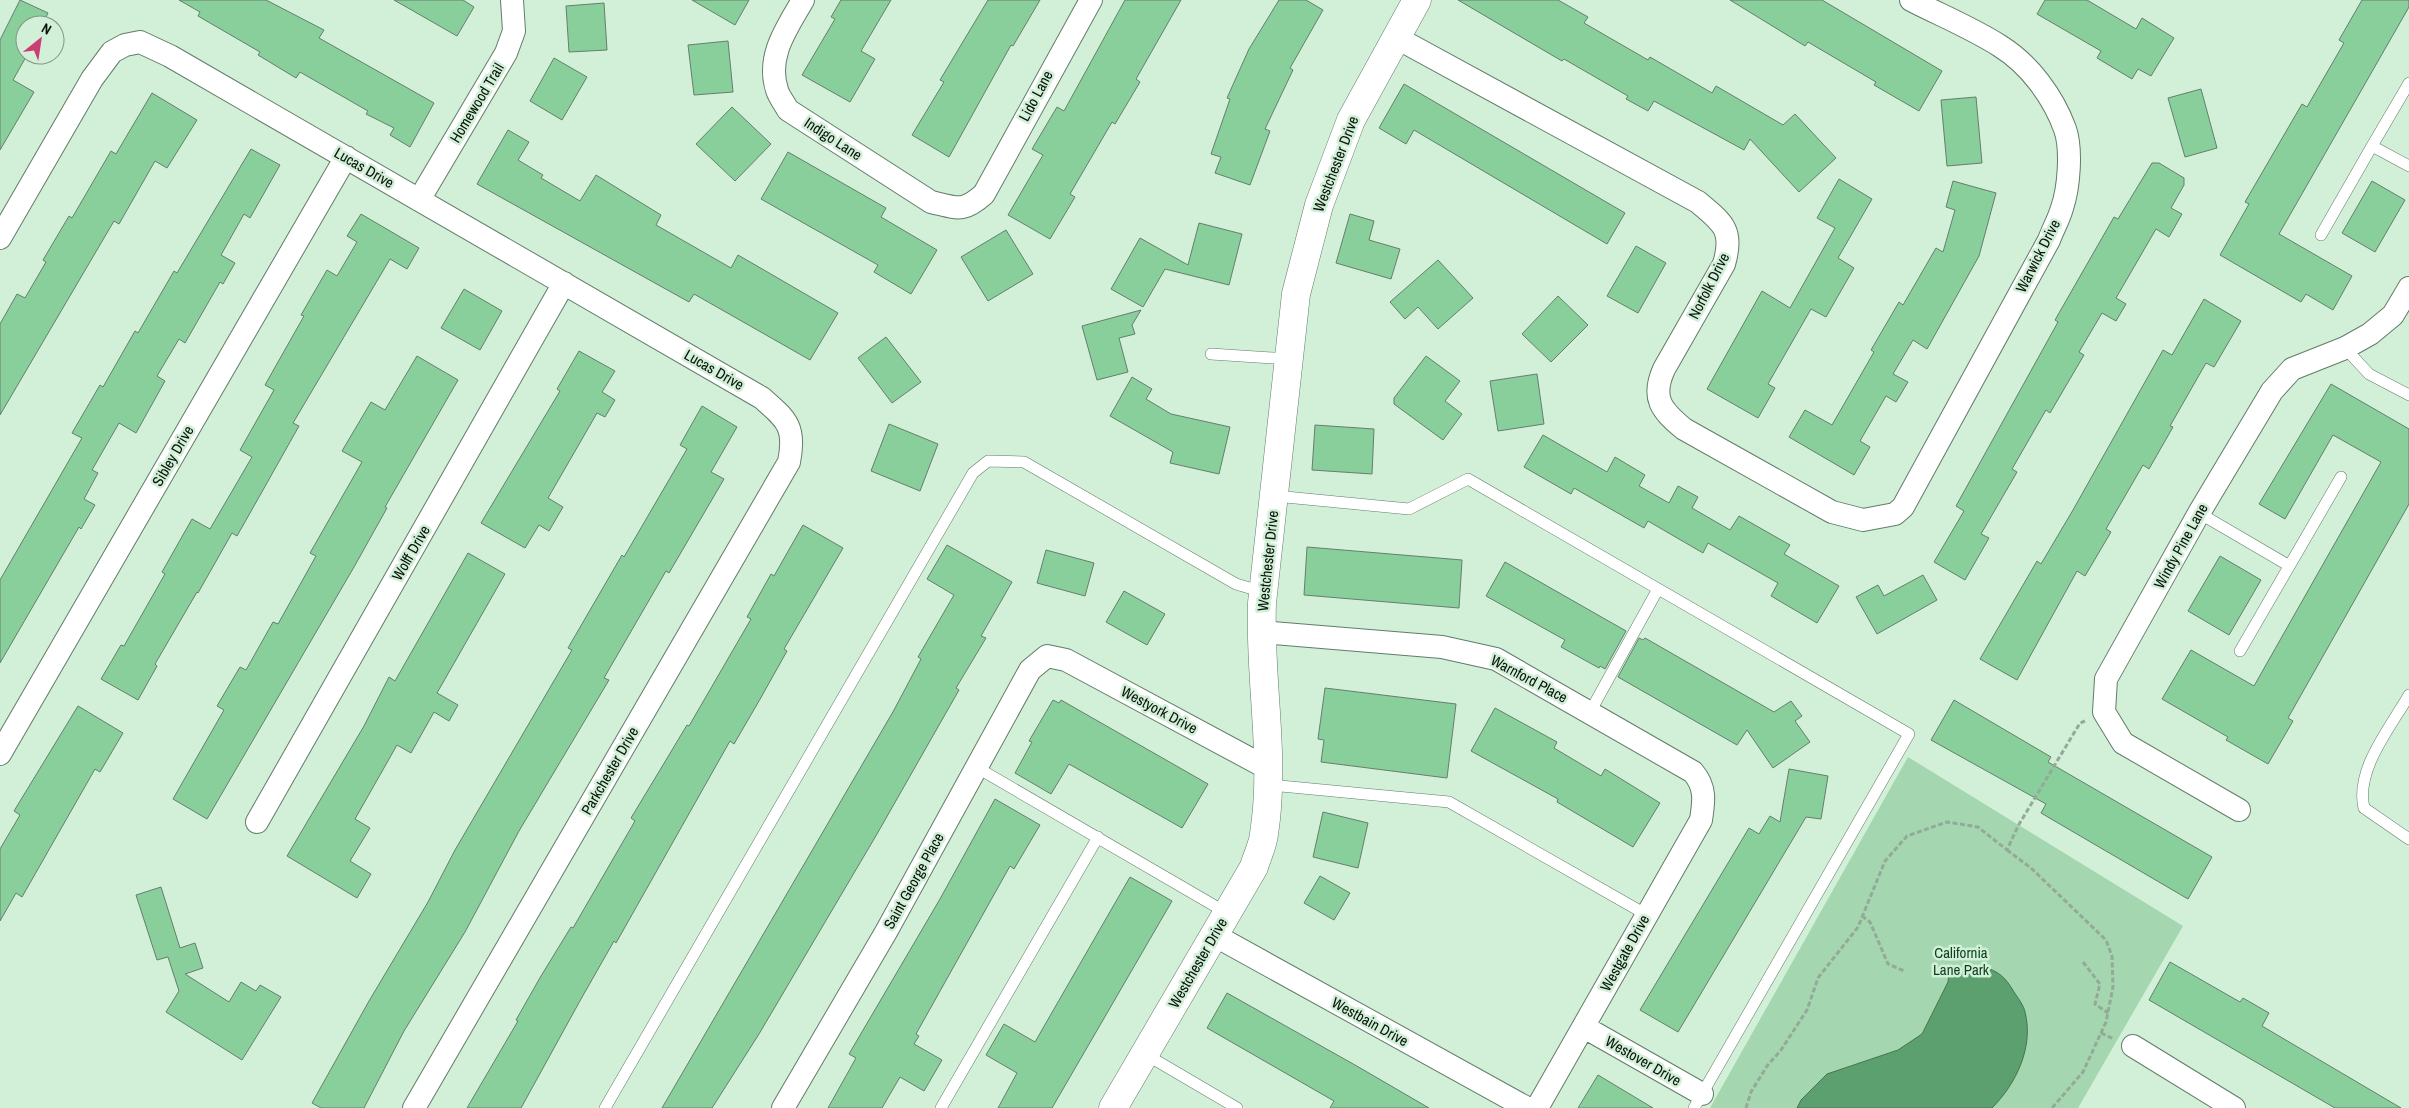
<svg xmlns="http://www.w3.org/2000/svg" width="2409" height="1108" font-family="'Archivo Narrow',sans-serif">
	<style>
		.green { fill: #a4d6af }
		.water { fill: #5ba06e; stroke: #427650 }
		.building { fill: #89cf9b; stroke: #657f6b }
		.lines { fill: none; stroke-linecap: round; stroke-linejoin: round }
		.lane-casing { stroke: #627c68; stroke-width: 12 }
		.street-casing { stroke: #627c68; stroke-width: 24 }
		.secondary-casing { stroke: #627c68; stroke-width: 29 }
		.path { stroke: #93aa98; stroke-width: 3; stroke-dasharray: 5 2.5; stroke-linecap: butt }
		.lane { stroke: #fff; stroke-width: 11 }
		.street { stroke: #fff; stroke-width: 22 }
		.secondary { stroke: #fff; stroke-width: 28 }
		.labels { text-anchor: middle; stroke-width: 5; stroke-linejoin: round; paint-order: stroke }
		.street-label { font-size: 15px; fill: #09130b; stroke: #d2efd8 }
		.park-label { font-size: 15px; fill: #093f1e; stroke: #d2efd8 }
	</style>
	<rect width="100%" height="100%" fill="#d2efd8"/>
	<path class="green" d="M1908 757 2183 926 2078 1108H1710Z"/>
	<path class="water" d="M1982 967C1998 970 2006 978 2014 992 2018 998 2024 1006 2025 1012 2034 1047 2016 1084 1992 1108H1797L1801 1100 1827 1074 1898 1050 1922 1034 1948 982 1949 972Z"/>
	<path class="building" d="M20 0 48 13 42 25H25L27 55 13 80 34 92 0 150V40Z
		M179 0H266L324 30 319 38 434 103 410 147 390 135 394 128 366 114 368 111 300 72 296 78 258 55 260 52 198 16 200 12Z
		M394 0H463L474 7 457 36Z
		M692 0H749L735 25Z
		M841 0H891L861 51 875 59 850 102 802 75 835 19 831 17Z
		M988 0H1040L1013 46 1011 45 949 157 912 135 944 82 940 80Z
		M1125 0H1181L1136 79 1140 82 1115 124 1112 122 1070 194 1075 197 1050 239 1008 215 1043 155 1032 149 1057 107 1064 111Z
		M1279 0H1306L1323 10 1290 68 1293 70 1265 129 1270 131 1250 185 1215 173 1221 157 1211 154 1230 99 1227 98 1249 49Z
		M1458 0H1558L1588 17 1584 23 1648 60 1650 57 1712 93 1716 86 1783 125 1795 114 1836 158 1799 192 1750 139 1744 150 1654 101 1648 111 1626 99 1628 96 1564 59 1562 61Z
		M1730 0H1822L1942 71 1919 111 1874 85 1876 82 1808 42 1805 46Z
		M2045 0H2087L2136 29 2142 18 2174 38 2151 76 2138 69 2132 79 2097 58 2101 51 2037 14Z
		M2362 0H2409V7L2279 234 2352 276 2333 310 2306 294 2301 302 2220 255 2249 204 2245 202 2302 104 2307 107 2344 43 2339 40Z
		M604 3 607 50 569 52 566 6Z
		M728 41 733 92 694 95 688 45Z
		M554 58 587 77 562 120 530 101Z
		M1404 84 1625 213 1607 244 1414 130 1406 144 1379 128Z
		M2201 89 2217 148 2185 157 2168 98Z
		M152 93 197 120 167 168 155 161 119 224 114 221 0 415V324L17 294 25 298 46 262 43 260 69 216 72 218 111 151 116 154Z
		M1976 97 1982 163 1947 166 1941 100Z
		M732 107 771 144 735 181 696 144Z
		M508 130 529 142 518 160 543 175 541 178 580 201 596 175 661 215 656 225 731 268 738 255 838 313 810 360 694 294 689 302 477 184Z
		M251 149 280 165 250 218 244 214 221 255 235 263 223 284 220 282 185 343 179 339 157 376 165 381 136 433 119 423 92 470 98 473 84 499 95 505 81 529 79 527 0 663V580L82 438 72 433 100 385 103 387 135 331 138 333 174 271 177 273Z
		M788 152 886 208 881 217 937 250 911 294 874 272 878 265 761 199Z
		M2152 163H2159L2184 178V185L2171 208 2182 214 2169 237 2156 229 2116 298 2126 304 2116 321 2102 313 2079 352 2084 355 2050 413 2046 410 2012 469 2017 472 1981 534 1989 538 1965 580 1934 562 1964 511 1956 506 2058 322 2055 320 2114 217 2118 219Z
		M1839 179 1872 199 1838 258 1854 268 1826 317 1811 309 1768 384 1775 388 1758 418 1707 389 1762 291 1790 308 1835 228 1817 218Z
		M1953 181 1996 193 1979 256 1927 349 1913 340 1893 374 1908 382 1896 402 1886 396 1860 441 1870 447 1854 475 1789 437 1805 410 1832 425 1874 352 1871 350 1899 302 1903 305 1936 248 1943 252 1955 210 1946 207Z
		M2372 181 2405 200 2375 252 2342 233Z
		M361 214 419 248 407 269 390 259 293 423 299 426 263 490 237 536 232 533 198 593 197 592 155 664 157 666 138 700 101 679 121 645 124 646 165 574 162 572 192 519 210 529 252 457 240 450 274 390 265 385 304 316 301 315 327 270 337 276 357 242 347 236Z
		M1350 214 1374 221 1369 240 1400 249 1391 279 1336 263Z
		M1199 223 1242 234 1229 285 1165 269 1143 307 1111 289 1140 238 1188 265Z
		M1006 230 1033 274 988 301 961 257Z
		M1636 246 1666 263 1638 313 1607 296Z
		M1438 260 1473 298 1438 329 1418 307 1405 319 1390 302Z
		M464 289 502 311 480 350 441 328Z
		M1558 296 1588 325 1551 362 1522 334Z
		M2204 299 2241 321 2214 367 2206 363 2170 426 2173 427 2149 469 2143 465 2106 529 2111 532 2085 576 2077 571 2017 680 1980 659 2037 561 2041 564 2073 510 2163 350 2172 355Z
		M1141 310 1132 325 1135 334 1119 338 1128 372 1097 380 1082 326Z
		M886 337 921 382 892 403 858 358Z
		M579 351 615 371 602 392 615 400 605 417 597 413 548 498 563 507 549 531 539 525 525 548 481 523 560 391 557 389Z
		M417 356 458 380 385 507 387 508 354 567 207 819 173 799 224 710 217 706 240 667 246 670 273 622 278 624 316 556 310 553 362 462 342 451 371 402 385 410Z
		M1426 356 1460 381 1445 401 1462 414 1443 440 1394 404V398Z
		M1537 374 1544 424 1498 431 1490 381Z
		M1132 377 1152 389 1146 399 1171 414 1230 427 1219 474 1170 463 1173 452 1110 416Z
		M2331 384 2409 429V504L2288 718 2293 721 2268 764 2226 740 2228 737 2162 699 2191 650 2254 686 2381 462 2333 435 2285 519 2259 504Z
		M702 406 737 427 711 472 724 479 669 573 666 571 604 678 609 680 519 831 465 932 404 1031 364 1108H321L312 1103 369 1001 428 902 455 850 572 650 568 648 622 555 624 557 687 449 680 445Z
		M889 424 938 444 920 491 871 471Z
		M1315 425 1374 429 1372 474 1312 470Z
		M1543 435 1607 472 1615 457 1645 475 1639 486 1669 503 1678 486 1698 497 1692 508 1730 530 1739 516 1790 545 1784 554 1839 586 1817 623 1771 596 1778 583 1708 543 1703 553 1648 521 1644 528 1574 488 1571 494 1524 467Z
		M803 525 843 548 784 649 787 651 759 701 734 744 730 741 616 943 614 941 581 999 521 1108H467L518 1021 516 1020 541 976 571 927 573 928 635 821 631 818 657 775 687 725 689 726 751 619 747 617 771 574 774 576Z
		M947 545 1012 582 981 636 986 638 956 688 959 690 877 834 759 1034 712 1108H662L894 710 921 659 918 657 954 595 927 579Z
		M1307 547 1462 560 1459 608 1304 595Z
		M1046 550 1094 563 1085 596 1037 583Z
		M468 553 505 574 437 693 458 705 449 721 434 712 411 753 397 745 355 819 370 828 350 861 371 874 357 898 287 856 364 726 389 677 395 681Z
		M2220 556 2261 580 2229 635 2188 611Z
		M1505 562 1626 631 1605 669 1600 666 1599 668 1561 647 1565 640 1486 596Z
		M1923 575 1937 600 1877 634 1856 597 1878 585 1884 596Z
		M1124 591 1165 614 1147 645 1106 622Z
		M1639 638 1643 640 1645 638 1774 712 1791 701 1802 716 1795 721 1810 742 1773 768 1747 730 1737 745 1618 677Z
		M1325 688 1456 704 1447 778 1321 762 1324 740 1318 739Z
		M1053 700 1059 703 1061 700 1208 784 1182 828 1069 764 1051 794 1015 773 1032 742 1029 741Z
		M1954 700 2051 757 2048 762 2212 857 2188 899 2041 813 2046 804 1931 740Z
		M78 706 123 733 100 772 95 769 22 897 16 893 0 921V849L20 815 14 811Z
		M1495 708 1557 742 1554 748 1601 776 1605 769 1660 803 1633 847 1557 802 1558 799 1471 751Z
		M1789 769 1828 776 1821 819 1806 817 1678 1032 1640 1010 1749 828 1759 834 1770 816 1780 822Z
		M995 799 1040 825 1014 869 1010 866 916 1034 919 1036 914 1044 942 1060 924 1091 900 1077 882 1108H828L856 1058 849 1054 940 899Z
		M1323 812 1368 823 1358 868 1313 857Z
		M1320 876 1350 893 1334 920 1304 903Z
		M1130 877 1172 901 1052 1108H998L1017 1073 986 1055 1004 1024 1035 1042Z
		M161 887 180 948 195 943 203 968 185 974 229 1002 241 982 256 991 260 985 281 997 242 1060 166 1012 179 991 168 957 157 960 136 895Z
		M2170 962 2240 1002 2243 998 2269 1013 2262 1026 2401 1108H2335L2149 1000Z
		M1227 993 1355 1065 1429 1108H1330L1334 1101 1207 1028Z
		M1598 1075 1653 1108H1578Z"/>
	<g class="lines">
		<g class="lane-casing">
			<path id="lane" d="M2409 83 2372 146 2409 166
				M2321 235 2372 146
				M2345 348 2369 374 2409 395
				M1211 354 1289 359
				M1275 496 1409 509 1468 479 1909 734 1694 1108
				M2199 513 2288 565
				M2240 651 2341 477
				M2409 695C2390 728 2355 770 2364 808L2409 839
				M1590 712 1658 589
				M976 767 1227 913
				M1269 785 1449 802 1647 915
				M1145 1054 1237 1108
				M605 1108 973 473 988 461 1024 462 1236 584 1263 592
				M941 1108 1098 837"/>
		</g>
		<g class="street-casing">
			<path id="street" d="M803 0C787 28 766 56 777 90 779 97 785 104 788 110L931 202C957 208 963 213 984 194L1091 0
				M1397 38 1698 202C1723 223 1734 230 1724 264L1664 369C1651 398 1661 410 1684 429L1832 512 1863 520 1895 514 1903 507 2049 240C2053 229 2059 219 2062 208 2069 188 2072 149 2065 129 2053 96 2029 64 2000 46 1972 28 1940 15 1911 0
				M419 200 506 53 514 31 512 0
				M0 238 92 79 112 52 125 45 140 42 170 56 762 398C787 420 796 427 789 462L414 1108
				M1261 632 1442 647 1496 659 1693 772C1706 787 1704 801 1701 820L1537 1108
				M0 754 346 157
				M2239 810 2123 743 2104 712 2106 679 2199 513 2272 391 2292 369 2345 348 2370 334 2393 315 2409 288
				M257 822 564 283
				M1214 935 1527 1108
				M1584 1027 1702 1094
				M2133 1046 2234 1108
				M783 1108 886 932 1030 670 1047 656 1066 660 1269 769"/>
		</g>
		<g class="secondary-casing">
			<path id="secondary" d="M1113 1108 1254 867C1257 856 1263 845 1264 834 1276 757 1259 680 1262 603L1296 294 1319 205 1351 120 1417 0"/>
		</g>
		<path class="path" d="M2007 850 2031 868 2106 940 2112 956 2113 987 2106 1022 2083 1072 2052 1108
			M1862 916 1870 922 1888 964 1904 971
			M2083 962 2100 984 2095 1004 2108 1013
			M2101 1033 2114 1039
			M1746 1108 1751 1092 1767 1066 1781 1050 1807 1010 1818 978 1858 927 1885 861 1907 836 1947 822 1978 827 2007 850 2018 826 2080 723 2085 721"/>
		<use href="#lane" class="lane"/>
		<use href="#street" class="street"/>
		<use href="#secondary" class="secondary"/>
	</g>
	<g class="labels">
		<g class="street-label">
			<text transform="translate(1036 96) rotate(-62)" y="5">Lido Lane</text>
			<text transform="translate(477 103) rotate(-59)" y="5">Homewood Trail</text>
			<text transform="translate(833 139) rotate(33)" y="5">Indigo Lane</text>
			<text transform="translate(1336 164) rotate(-69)" y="5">Westchester Drive</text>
			<text transform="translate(364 168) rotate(30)" y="5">Lucas Drive</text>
			<text transform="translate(2038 256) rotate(-63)" y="5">Warwick Drive</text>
			<text transform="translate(1709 286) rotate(-63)" y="5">Norfolk Drive</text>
			<text transform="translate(714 370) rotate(30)" y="5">Lucas Drive</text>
			<text transform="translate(173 456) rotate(-60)" y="5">Sibley Drive</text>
			<text transform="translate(2181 546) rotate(-61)" y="5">Windy Pine Lane</text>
			<text transform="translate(411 553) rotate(-60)" y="5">Wolff Drive</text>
			<text transform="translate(1268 561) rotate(-84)" y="5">Westchester Drive</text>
			<text transform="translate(1529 679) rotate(28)" y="5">Warnford Place</text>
			<text transform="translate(1159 710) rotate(28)" y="5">Westyork Drive</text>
			<text transform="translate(610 771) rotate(-60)" y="5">Parkchester Drive</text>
			<text transform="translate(914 881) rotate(-61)" y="5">Saint George Place</text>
			<text transform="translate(1625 953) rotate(-61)" y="5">Westgate Drive</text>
			<text transform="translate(1198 963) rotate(-60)" y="5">Westchester Drive</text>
			<text transform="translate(1370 1022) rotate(29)" y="5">Westbain Drive</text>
			<text transform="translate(1643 1061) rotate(30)" y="5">Westover Drive</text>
		</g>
		<g class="park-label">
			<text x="1961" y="958">California<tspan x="1961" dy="17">Lane Park</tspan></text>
		</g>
	</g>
	<g transform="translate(40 40) rotate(30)"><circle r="24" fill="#d2efd8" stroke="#829786"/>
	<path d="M0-4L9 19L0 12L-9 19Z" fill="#ca3e73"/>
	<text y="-8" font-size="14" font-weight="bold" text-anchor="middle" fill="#09130b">N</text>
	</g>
</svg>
